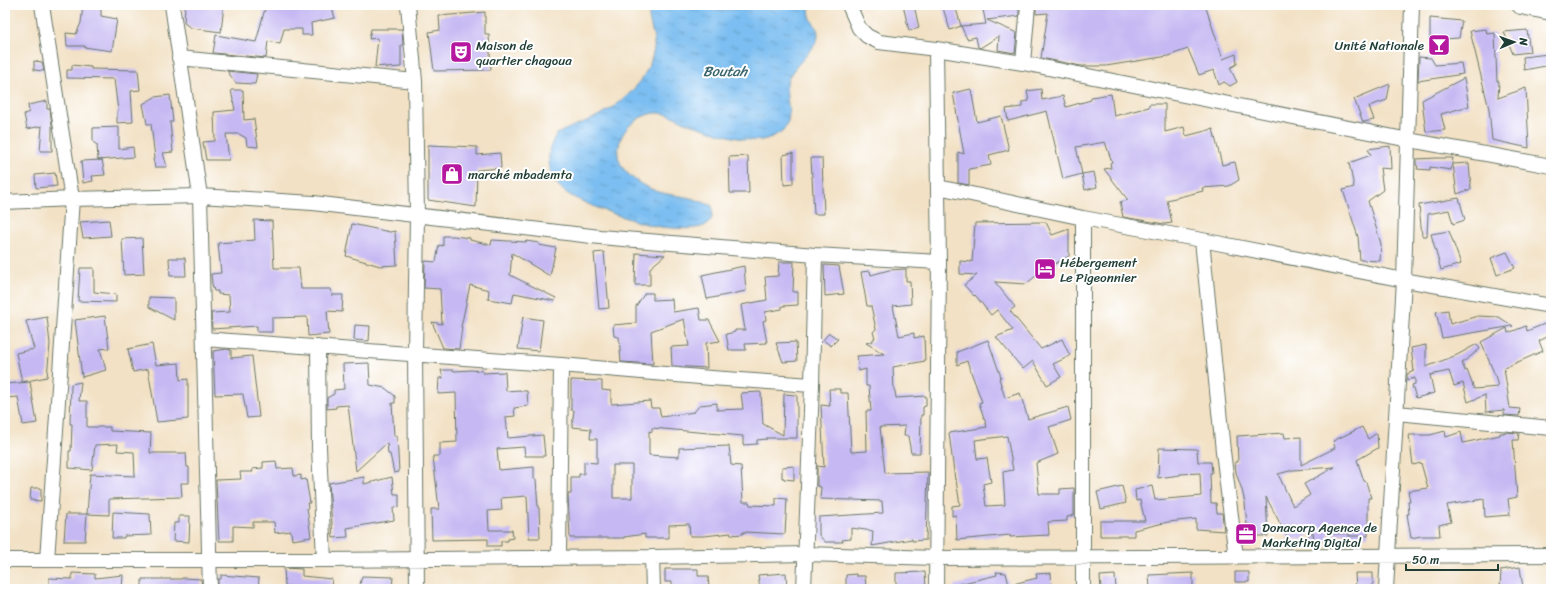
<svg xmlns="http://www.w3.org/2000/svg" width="1556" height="594" font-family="Sriracha,sans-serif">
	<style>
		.water { fill: url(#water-ripples); stroke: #4e7e92 }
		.building { fill: #c6b9f3; fill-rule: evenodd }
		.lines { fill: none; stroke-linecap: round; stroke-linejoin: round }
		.minor-casing { stroke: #697666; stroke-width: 16 }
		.tertiary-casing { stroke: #697666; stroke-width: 20 }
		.minor { stroke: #fff; stroke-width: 14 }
		.tertiary { stroke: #fff; stroke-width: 18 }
		.labels { text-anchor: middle; stroke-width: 4; stroke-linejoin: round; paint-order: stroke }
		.poi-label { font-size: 13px; fill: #1f3d34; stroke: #fff; text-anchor: start }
		.water-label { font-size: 14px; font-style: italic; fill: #3b646d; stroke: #fff }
	</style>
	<defs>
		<pattern id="water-ripples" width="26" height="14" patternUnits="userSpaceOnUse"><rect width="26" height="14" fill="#7cbef1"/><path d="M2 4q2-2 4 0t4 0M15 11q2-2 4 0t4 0" fill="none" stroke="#659cc4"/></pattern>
	</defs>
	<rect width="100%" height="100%" fill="#fff"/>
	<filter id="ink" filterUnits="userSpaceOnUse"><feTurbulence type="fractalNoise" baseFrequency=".025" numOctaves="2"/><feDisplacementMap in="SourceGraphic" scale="8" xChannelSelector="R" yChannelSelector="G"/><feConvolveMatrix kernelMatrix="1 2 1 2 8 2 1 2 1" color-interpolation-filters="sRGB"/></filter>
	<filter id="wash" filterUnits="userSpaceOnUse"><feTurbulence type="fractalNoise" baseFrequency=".012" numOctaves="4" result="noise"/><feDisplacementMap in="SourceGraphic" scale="16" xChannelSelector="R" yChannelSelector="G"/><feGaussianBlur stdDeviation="0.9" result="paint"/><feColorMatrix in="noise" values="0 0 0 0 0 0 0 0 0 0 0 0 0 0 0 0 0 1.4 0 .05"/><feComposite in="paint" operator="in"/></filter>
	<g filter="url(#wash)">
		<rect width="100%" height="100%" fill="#f2e1c4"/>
		<path class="water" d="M650 5H690L711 9H732L748 8 759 5H810C806 21 819 24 818 36 817 50 790 67 787 83 784 99 795 117 783 130 777 135 769 139 761 140 745 143 701 128 685 122 677 118 668 113 659 113 643 112 624 126 620 141 619 146 617 152 618 156 621 174 643 187 659 192 668 195 677 195 686 197 695 199 703 202 712 206 713 213 713 221 706 225 696 231 667 228 655 226 635 222 578 203 564 191 547 177 544 151 557 134 573 125 591 121 607 111 630 97 651 74 654 47 656 34 645 18 650 5Z"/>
		<g id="blocks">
			<path class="building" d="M83 5H101V16L117 19 112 51 84 47 85 46H67L66 33 76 34 81 23Z
				M185 5H224L221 32 191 28 184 23Z
				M266 5H331L335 18 311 23 312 35H302V29H284L280 44 268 41 266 58 213 53 216 35 256 42Z
				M903 5H914L919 28 909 31Z
				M942 5H955L961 26 950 30Z
				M982 5H1019V16L987 20 1017 33 1015 53 998 50 999 36 980 48 978 47 976 37 967 39 961 26 986 24Z
				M1036 5H1205L1223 59 1236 54 1237 64 1230 68 1237 82 1230 86 1224 82 1219 85 1214 70 1199 75 1188 49 1168 56 1106 66H1081L1041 58 1048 13 1036 14Z
				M485 12V34H489L491 70 434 71 429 32 440 30 439 16Z
				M1430 18 1462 21 1459 38 1430 40Z
				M371 29H402L403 45H401V67L386 68V66L375 67 378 38 369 39Z
				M1486 29 1487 34 1495 33 1497 81H1499L1498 98 1526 88 1529 148 1492 140 1489 109 1470 31Z
				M1527 30 1530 52 1513 54 1504 32Z
				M1548 54 1551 65 1524 70 1523 57Z
				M1419 57 1431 58 1435 65 1461 63 1463 74 1418 81Z
				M34 61 42 62 44 71 34 70Z
				M72 65 91 67V69L138 70 140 90 131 91 133 122 117 123V111H118L114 79 67 78V70H72Z
				M227 71 257 74 255 84 236 83Z
				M1464 78 1469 106 1441 114 1445 130 1426 132 1422 100Z
				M1390 84 1387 100 1369 106 1374 120 1363 122 1354 99Z
				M971 89 977 122 1001 116 1009 150 989 155 991 165 969 169V185L958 183V152L964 154 953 93Z
				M1041 89 1042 100 1063 96 1066 107 1091 100V97L1111 94 1114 116 1149 107V104H1165V132L1184 127 1186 136 1213 129 1222 165 1235 162 1239 180 1229 186 1202 188 1203 191 1167 200 1172 223 1164 224 1123 217 1120 202 1128 200 1104 169 1111 168 1110 163 1112 162 1105 142 1076 147 1082 174 1063 179 1047 111 1008 121 1006 109 1022 107V102L1029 101 1027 91Z
				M231 90H243L244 120 254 119 258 147 247 146 246 138 239 134H226L229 160H206L203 142 215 141 214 112 235 110Z
				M170 95 173 122H170L173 152 163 153 167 167H155L153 159 155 158 151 124H147L143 104 155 97Z
				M47 101V109H50L52 125V151H40L42 126 27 129 24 114 29 112 28 105Z
				M119 127V149L133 147 134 157 98 160 97 145 93 142V128Z
				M428 145 477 147V155L500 153 501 168 477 170 476 207 428 200Z
				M1390 146 1391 169 1380 168 1383 190 1368 201 1381 244 1380 261 1360 260 1358 237 1343 190 1354 187 1349 163 1371 155 1368 149Z
				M793 153V184L784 185 783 155Z
				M748 156 749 193H730L729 157Z
				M811 158H822L824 214H814Z
				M1437 158H1453L1451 170 1430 167V170L1417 169 1418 166 1416 165V159Z
				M102 160 105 175 92 176 93 181 83 183 81 161Z
				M1469 163 1471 189 1457 194 1453 164Z
				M1094 172 1097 187 1085 190 1082 174Z
				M55 173 57 186 36 188 35 175Z
				M1459 198 1465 220 1453 224 1449 210 1428 214 1427 236H1422L1419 205Z
				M109 220 111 236 83 238 80 222Z
				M254 220 272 221 274 268H299L301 289H331L332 295H343L342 312 327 311 329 334 308 336 307 317 272 318V332H257V326L212 329 211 313 230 312 229 295 218 294V291H214L212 284 211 274 221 273 218 243 255 240Z
				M1046 222 1052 235 1069 229V256L1042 271 1026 284 995 282 1015 307 1010 311 1041 349 1062 339 1070 356 1053 364 1061 377 1047 385 1033 361 1023 369 996 337 1013 330 997 310 991 315 975 295 974 296 964 285 977 275 960 274V261L972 262 975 223Z
				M352 224 390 232 395 231 397 265 380 266 346 256Z
				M1449 231 1461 264 1441 270 1431 234Z
				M443 236H454L470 238V240L491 245 492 240 526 242V241L539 243V245L556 248 550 276 512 253 510 275 556 298 555 301 514 293 512 303 488 299 489 290 470 285 461 327H462L459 349 443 348 432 322 442 324 440 289 424 288 425 261 436 262 439 245 443 246Z
				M142 238 144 274 124 275 122 239Z
				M604 252 609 308 599 309 594 253Z
				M1507 252 1515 268 1497 275 1491 258Z
				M636 253 665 255 650 268V285H635Z
				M169 258H185L186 276H170Z
				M779 262H794L793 292H798V305L782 306V309L765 312 766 320 763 321 767 343 745 344 746 350H729L726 334 735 332V330H745L741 305 767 300 765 277 778 276Z
				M824 265 839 266 844 294 825 296Z
				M744 266 746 291 707 299 702 275Z
				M80 268H94V292L116 294V302L78 301Z
				M906 269V281H910L911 304 893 306 899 336 914 333V338L924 336 925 361 893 367 894 390 895 391 896 398 926 396V406L923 407V415H921L920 453H911L908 436H904L905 426 880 427 885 473 928 472 926 540 912 541V539L872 546 873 531 851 528V539L842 540 843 542H825L819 535V517L883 513 882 501 820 499 821 487 817 486V466L824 467 821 405 830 406 829 389H840V393H848L851 452 867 451 866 411H871L869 386H866V369L859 371 857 356 884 354 866 343 873 341V339L875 338 873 332 876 329 871 306H867L861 272 870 271 871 275 889 270Z
				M645 293H653V300L672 299 673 312 699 308 701 320H709L720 341 706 343 707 368 672 366 671 347 689 346 684 319 651 331 653 364 621 362 619 337 614 336 613 325 636 323V306Z
				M149 297 174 298V320L149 307Z
				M1448 310 1450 324 1478 316 1499 317 1513 326 1442 338 1436 312Z
				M105 316 109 348 100 349 106 370 82 377 75 320Z
				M47 317 50 344 47 377 22 382 16 353 34 349 26 321Z
				M523 317 543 320 539 351 518 349Z
				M1547 323 1551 335 1539 341 1543 351 1504 368 1510 408 1520 409 1519 416 1504 415V410L1486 412 1485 395 1468 402 1463 383 1454 386 1449 371 1430 375 1434 393 1416 398 1412 385 1415 384V378L1407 380V374L1414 371 1411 348 1426 345V367L1457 355 1477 344 1480 349 1462 363 1465 371 1467 370 1474 389 1498 387 1495 375 1481 342 1507 328 1508 333 1526 326 1527 331Z
				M355 325 370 326 369 341 354 340Z
				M829 333 838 339 831 346 823 340Z
				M988 340 1001 377 999 378 1005 398 1020 393 1028 419 1068 407 1071 420 1049 427 1058 454 1036 463 1039 494H1060V489L1074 488V515L1067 517V521L1048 522 1049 535 1010 537V535L957 540 956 515 952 516V506L960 505 956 480H955L949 433 987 427 979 403 982 402 967 361 957 365V352ZM1007 436 1013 470 1003 472 1005 505 986 506 983 484 991 482 987 458 977 459 975 440Z
				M796 342 797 361 783 362 776 343Z
				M152 344 156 365 179 363 180 380 188 379V419L157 422 148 369 133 372 128 349Z
				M227 349 231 350V358L252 356 259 417 247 418 243 394 215 395 213 351Z
				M369 363 370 385 385 388 395 396V403H392L394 436H397L399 472 394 473 390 454H388L387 443 356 471 348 405 336 406V408L327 409V398L334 394V390L344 389 343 364Z
				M441 370H454V371L471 370 483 371V373L505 372 506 391 520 390V391H527L528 406 514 408 515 416 506 417 508 438 543 435 545 456H525L524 447 497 449 499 470 534 467V479H536L538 508H539L540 538H529L527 496 501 498 502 510 488 511 489 530H512L513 538 508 539V541H501V546H488V539L432 540 431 509H439L433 456H440V443L457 442 456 393 438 394 439 378H443Z
				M571 380 602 381V390L611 391V403L612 404 650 401 651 408H659L661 417 694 412 700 405 717 403V410L743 409 741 393 760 392 761 393 763 424 783 435 784 394 797 395V438H766L767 439 757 440V444L743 445V436L652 428V432L649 431V455L679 457V448L729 446 731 465 741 466 743 502H749L750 505 776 506V498L787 499 785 534 743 532V534L731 535V533L704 536H690L689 524 669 525V538H645V534L624 537V538H570L568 494H571V477H579V474H584V462L597 463V439H590L591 429 572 427 574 410H571ZM613 465H632V498H613Z
				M30 382 37 423 23 425 18 397 5 398V384Z
				M81 382 79 401H87V427H110V431L151 433 150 453H186L187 467H189V483H181L182 497 109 499V515L87 514 90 474 135 476 134 452 117 451 118 444 95 445 92 470 69 468V451H71L72 424H70L71 384Z
				M1362 427 1368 439 1377 433 1378 448 1357 460 1364 481 1366 482 1371 498H1368V536H1349V533L1328 534V541L1314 542 1313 532 1300 541 1299 538 1290 542 1266 497 1268 536H1248L1245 503 1242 490 1236 473 1235 462H1238L1237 436 1284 433 1285 438 1301 437V465L1335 448 1333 441ZM1335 467 1304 484 1310 495 1293 506 1278 474 1293 470Z
				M1445 431 1446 437 1461 432 1463 443 1500 435V433H1504V432L1519 433 1518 440H1513L1517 497 1508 499 1510 515 1485 517 1484 499 1447 505 1451 522 1439 525 1440 536H1421L1411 538 1407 514H1409L1408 501H1410L1408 491 1428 488 1421 463 1413 465 1409 435H1430Z
				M1159 448 1197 449 1198 462H1211L1212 473H1210L1211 503H1216L1217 513H1222L1224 531 1196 529V519L1168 522 1134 530V536H1100V521H1145L1140 500 1136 501 1135 490 1152 486 1155 500 1201 496 1200 473 1180 474V475L1158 478Z
				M276 461 277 469 293 468 294 476 301 475V480L306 479 310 503H307L308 508H307L311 537 292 540 291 531 275 533 274 522H253V527L233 526V541H219L216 480 241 479 240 472H253L252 469 263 468V462Z
				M794 466V480L784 479V478H782V467Z
				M364 477V484L392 477 394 494H399V507L393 508 394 520 347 528 348 537 333 538 329 483Z
				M1122 486 1126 503 1101 509 1097 492Z
				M31 488H41V501L30 500Z
				M113 512 150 514 151 535 124 536V538H112Z
				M66 514H87L85 541H64Z
				M179 516H190L189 542 173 541 174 523H179Z
				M1520 567 1523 588 1500 589 1501 570Z
				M284 568 302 569V576L332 579 331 589H303V587L285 586Z
				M665 569H698V576H708L709 588H672V582H665Z
				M925 572 926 589H896V573Z
				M996 572 1006 573 1009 585 1037 578 1036 574 1051 573 1052 589H955V585L997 575Z
				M1235 572H1249V582H1235Z
				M72 573 95 574V578L123 575 122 589H49V578L72 579Z
				M786 573 787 589H760L758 575Z
				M1193 573V589H1150L1149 575Z
				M1355 573H1373V589H1356Z
				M856 574V576H865L866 587 846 588V575Z
				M221 575 259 578 258 589H218V579H221Z
				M1115 575 1116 589H1101L1100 576Z
				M362 576 393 577 392 589H359Z
				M182 578 201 579 202 589H142V579H182Z"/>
		</g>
	</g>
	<g filter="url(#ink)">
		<use href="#blocks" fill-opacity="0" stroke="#697666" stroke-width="1"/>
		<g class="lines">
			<g class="minor-casing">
				<path id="minor" d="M42 5 72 199 47 560
					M172 5 200 196 210 589
					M408 5 415 81 417 216 415 354 417 589
					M849 5 859 28 867 36 879 42 936 49 1023 63 1409 140 1551 166
					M179 58 415 81
					M1023 63 1028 5
					M938 187 1083 218 1202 240 1404 280 1551 306
					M5 202 72 199 200 196 313 203 600 237 815 255
					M1083 218V589
					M1202 240 1223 451 1236 557
					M204 339 561 365 711 378 812 385
					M318 347 319 447 324 560
					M1397 413 1551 428
					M559 557 561 365
					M652 557 653 589
					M5 560H324L652 557 806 554 936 558 1551 555
					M804 589 812 385 815 255 939 262
					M936 589 939 262 936 49
					M1386 589 1404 280 1412 5"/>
			</g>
			<g class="tertiary-casing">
				<path id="tertiary" d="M1521 5 1551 11"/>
			</g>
			<use href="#minor" class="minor"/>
			<use href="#tertiary" class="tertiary"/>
		</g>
	</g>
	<defs>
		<g id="bar-square" transform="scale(1.15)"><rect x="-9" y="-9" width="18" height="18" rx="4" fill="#b5179e" stroke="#fff"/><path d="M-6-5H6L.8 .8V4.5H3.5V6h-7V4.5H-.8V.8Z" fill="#fff"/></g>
		<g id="theatre-square" transform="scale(1.15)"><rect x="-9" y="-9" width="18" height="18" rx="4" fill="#b5179e" stroke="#fff"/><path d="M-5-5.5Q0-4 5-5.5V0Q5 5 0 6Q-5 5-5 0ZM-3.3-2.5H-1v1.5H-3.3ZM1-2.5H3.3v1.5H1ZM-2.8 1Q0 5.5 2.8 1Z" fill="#fff"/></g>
		<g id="shop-square" transform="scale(1.15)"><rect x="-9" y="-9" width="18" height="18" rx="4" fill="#b5179e" stroke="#fff"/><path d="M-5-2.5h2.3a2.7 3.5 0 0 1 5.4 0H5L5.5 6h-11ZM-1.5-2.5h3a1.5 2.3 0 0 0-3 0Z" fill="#fff"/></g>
		<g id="hotel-square" transform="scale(1.15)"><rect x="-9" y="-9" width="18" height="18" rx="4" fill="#b5179e" stroke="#fff"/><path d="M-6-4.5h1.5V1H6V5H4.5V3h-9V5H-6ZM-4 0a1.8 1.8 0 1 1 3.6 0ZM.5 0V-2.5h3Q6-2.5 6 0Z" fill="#fff"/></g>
		<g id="office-square" transform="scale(1.15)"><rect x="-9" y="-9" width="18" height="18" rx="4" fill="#b5179e" stroke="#fff"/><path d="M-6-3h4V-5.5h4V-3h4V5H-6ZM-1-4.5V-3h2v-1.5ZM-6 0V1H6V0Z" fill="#fff"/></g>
	</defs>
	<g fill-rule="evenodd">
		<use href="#bar-square" x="1439" y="45"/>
		<use href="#theatre-square" x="461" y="52"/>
		<use href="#shop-square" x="452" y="174"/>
		<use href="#hotel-square" x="1045" y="269"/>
		<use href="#office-square" x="1246" y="534"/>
	</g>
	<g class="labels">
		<g class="poi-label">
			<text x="476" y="50">Maison de<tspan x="476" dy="15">quartier chagoua</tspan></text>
			<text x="1424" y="50" text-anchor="end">Unité Nationale</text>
			<text x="468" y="179">marché mbademta</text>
			<text x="1060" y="267">Hébergement<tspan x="1060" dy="15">Le Pigeonnier</tspan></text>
			<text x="1262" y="532">Donacorp Agence de<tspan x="1262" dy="15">Marketing Digital</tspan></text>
		</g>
		<g class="water-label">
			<text x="725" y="76">Boutah</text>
		</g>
	</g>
	<rect width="1556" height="594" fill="none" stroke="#fff" stroke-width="20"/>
	<g transform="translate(1514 42) rotate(88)" stroke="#ffffff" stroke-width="3" paint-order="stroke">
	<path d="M0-3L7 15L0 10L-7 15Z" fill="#1f3d34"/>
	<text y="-6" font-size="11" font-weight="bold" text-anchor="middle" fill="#1f3d34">N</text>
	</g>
	<path d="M1406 564v6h92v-6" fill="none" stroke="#1f3d34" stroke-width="2"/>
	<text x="1412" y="564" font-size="12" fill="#1f3d34" stroke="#ffffff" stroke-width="3" paint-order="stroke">50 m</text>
</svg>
